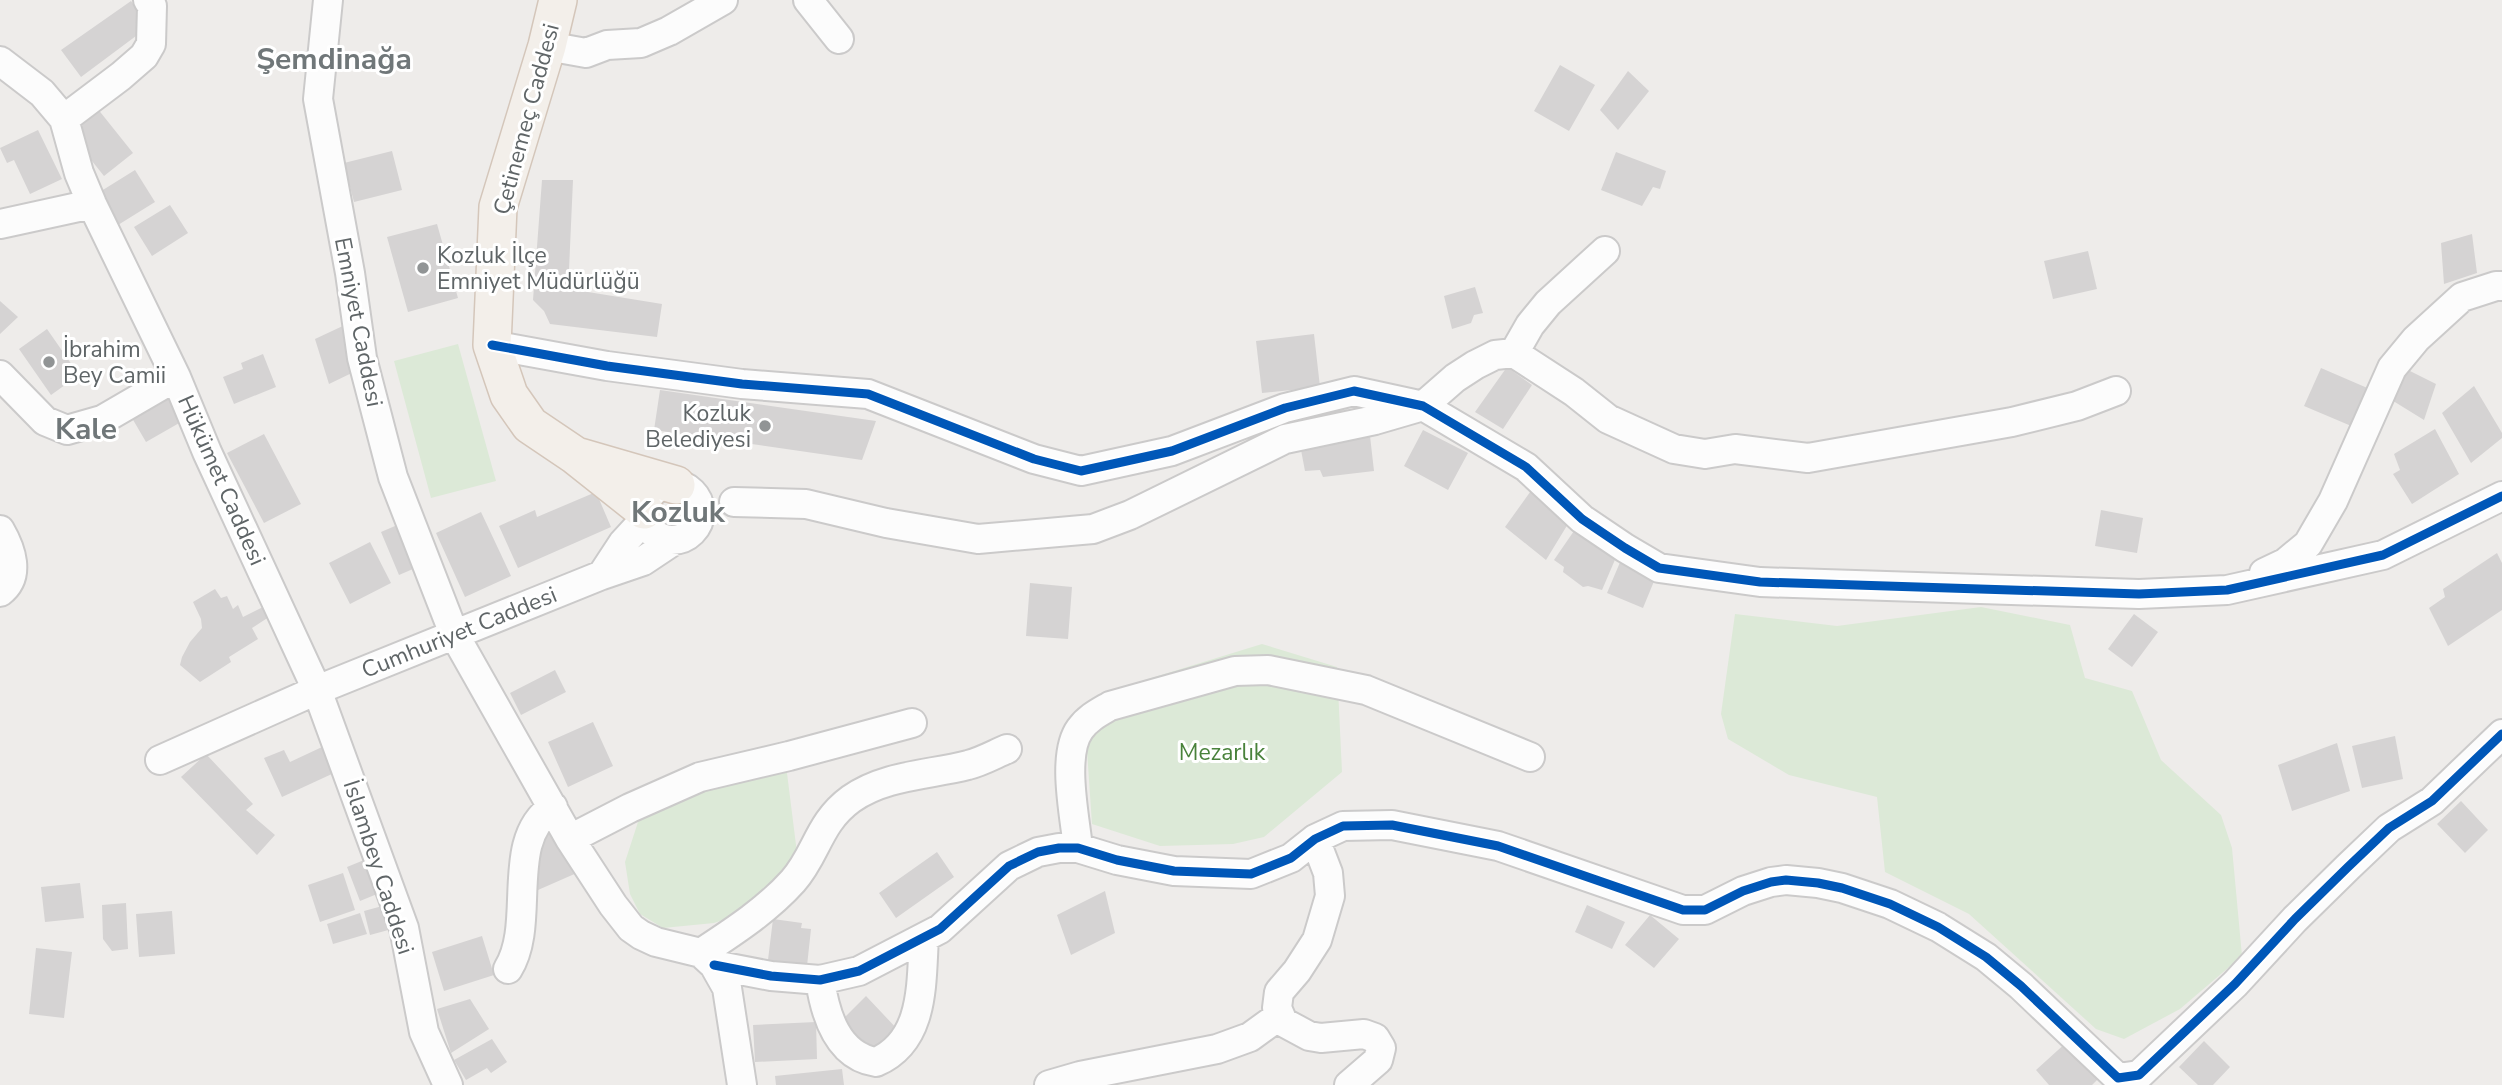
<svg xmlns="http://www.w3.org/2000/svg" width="2502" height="1085" font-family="'Nunito Sans',sans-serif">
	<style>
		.green { fill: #dce9d7 }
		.building { fill: #d5d3d3 }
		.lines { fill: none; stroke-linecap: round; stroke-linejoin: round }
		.minor-casing { stroke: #cbcaca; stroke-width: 32 }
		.major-casing { stroke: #d4c6ba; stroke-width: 40 }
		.minor { stroke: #fcfcfc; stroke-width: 28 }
		.major { stroke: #f3efea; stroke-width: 37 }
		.cycleway-casing { stroke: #fff; stroke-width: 13 }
		.cycleway { stroke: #0057b8; stroke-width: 9 }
		.poi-dot { fill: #919495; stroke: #fff; stroke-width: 2.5 }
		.labels { text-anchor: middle; stroke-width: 6; stroke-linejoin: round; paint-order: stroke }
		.street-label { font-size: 23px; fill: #5f6567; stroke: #fff }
		.poi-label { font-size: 23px; fill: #5f6567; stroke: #fff; text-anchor: start }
		.park-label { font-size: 23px; fill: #49823b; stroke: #fff }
		.district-label { font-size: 30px; font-weight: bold; fill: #707779; stroke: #fff }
	</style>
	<rect width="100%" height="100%" fill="#eeecea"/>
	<path class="green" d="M458 344 496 481 431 498 394 361Z
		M1981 607 2070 625 2085 678 2132 691 2161 760 2221 815 2232 848 2242 956 2180 1009 2124 1039 2096 1029 1969 914 1885 872 1877 797 1789 775 1728 739 1721 714 1735 614 1837 626Z
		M1262 644 1337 667 1342 772 1264 837 1233 844 1160 846 1092 824 1085 721 1098 702 1119 688Z
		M765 767 787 773 798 861 757 908 714 923 663 928 640 914 630 894 625 862 638 822 656 805Z"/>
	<path class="building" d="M131 1 143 17 144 30 81 77 61 50Z
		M1560 65 1595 85 1569 131 1534 111Z
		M1628 71 1649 91 1618 130 1600 110Z
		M97 108 133 153 104 176 88 156 78 124Z
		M38 130 62 179 30 194 14 160 7 163 0 148Z
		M392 151 402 190 354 202 344 163Z
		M1616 152 1666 171 1660 189 1653 187 1642 206 1601 190Z
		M135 170 155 202 118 225 98 193Z
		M542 180H573L569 270H579L584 275 589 281 588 292 662 304 657 337 550 324 544 311 533 300Z
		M170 205 188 233 152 256 134 227Z
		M437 224 458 298 408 312 387 237Z
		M2472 234 2477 273 2444 284 2441 243Z
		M2088 251 2097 289 2053 299 2044 261Z
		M1475 287 1483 313 1474 315 1471 323 1452 329 1444 296Z
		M0 301 18 317 0 334Z
		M347 324 358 370 329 384 315 339Z
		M47 329 79 375 51 395 19 349Z
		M1314 334 1320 387 1262 393 1256 341Z
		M263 354 276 387 234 404 223 377 243 369 241 363Z
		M1507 367 1532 385 1503 429 1475 412Z
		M2321 368 2372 390 2356 428 2304 406Z
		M2404 368 2436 384 2424 420 2390 399Z
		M2474 386 2502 433V438L2471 463 2442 413Z
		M660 390 876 421 862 460 654 430Z
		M173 393 188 418 146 442 132 418Z
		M2435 429 2459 474 2412 504 2393 474 2400 470 2394 454Z
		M1423 430 1468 453 1448 490 1404 466Z
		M264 434 301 504 264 523 227 453Z
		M1370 436 1374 471 1323 477 1320 470 1305 471 1301 450Z
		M1533 488 1571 519 1546 560 1505 527Z
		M596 492 611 527 518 568 499 526 535 510 537 517Z
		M2101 510 2143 518 2137 553 2095 546Z
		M481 512 511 576 465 597 436 533Z
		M402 523 420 566 399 575 381 532Z
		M1576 528 1617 555 1602 590 1588 586 1583 587 1563 572 1564 567 1554 560Z
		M370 542 391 583 350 604 329 563Z
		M2497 553 2502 563V610L2448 646 2429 608 2445 597 2443 589Z
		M1621 560 1657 574 1643 608 1607 593Z
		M1030 583 1072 587 1068 639 1026 636Z
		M215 589 221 598 227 596 233 609 238 605 243 617 267 605 272 615 252 628 258 639 229 657 231 662 200 682 180 665 182 657 190 642 202 628 201 619 193 602Z
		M2134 614 2158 632 2132 667 2108 649Z
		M555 670 566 692 521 715 510 693Z
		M593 722 613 766 568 787 548 742Z
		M2395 736 2403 779 2362 788 2352 746Z
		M2337 743 2350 791 2292 811 2278 765Z
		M322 747 334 773 282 797 264 758 284 750 290 762Z
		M206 754 253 804 246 810 275 835 257 855 181 777Z
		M2461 801 2488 830 2465 853 2437 824Z
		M553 826 579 872 538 890 531 877 541 838Z
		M937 852 954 877 896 918 879 893Z
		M369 858 382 892 360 901 347 867Z
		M343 873 355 910 320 922 308 885Z
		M80 883 84 918 45 922 41 887Z
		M1105 891 1115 933 1071 955 1057 915Z
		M126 903 128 949 112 951 103 939 102 905Z
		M386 905 392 929 370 935 364 911Z
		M1587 905 1625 922 1612 949 1575 932Z
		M172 911 175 954 139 957 136 914Z
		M360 913 367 934 333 944 327 924Z
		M1650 915 1679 939 1654 968 1625 945Z
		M773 919 802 923 801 928 811 929 807 966 767 968Z
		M482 936 494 975 444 991 432 952Z
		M36 948 72 952 64 1018 29 1014Z
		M866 996 899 1031 872 1057 839 1023Z
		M470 999 489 1029 451 1053 437 1009Z
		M816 1022 817 1059 755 1062 753 1025Z
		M492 1039 507 1062 491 1073 487 1068 466 1080 454 1060Z
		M2068 1041 2099 1078 2092 1085H2049L2036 1070Z
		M2204 1041 2230 1067 2213 1085H2198L2179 1067Z
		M842 1069 844 1085H776L775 1076Z"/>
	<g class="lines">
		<g class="minor-casing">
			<path id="minor" d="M328 0 318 99 350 273 362 358 393 477 454 634 570 839 613 905 631 928 641 935 656 942 701 953 714 965 727 988 742 1085
				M808 0 839 39
				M547 46 586 53 607 45 641 43 669 31 723 0
				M0 61 42 93 64 119 79 173 92 204 176 377 207 452 317 690 404 928 424 1032 448 1085
				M64 119 121 76 144 56 151 44 152 6 148 0
				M0 224 92 204
				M492 345 607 366 742 384 868 394 1034 459 1081 471 1172 451 1285 408 1354 391 1423 406 1526 467 1582 519 1625 548 1659 568 1760 582 2139 594 2227 590 2383 555 2502 496
				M1514 353 1530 325 1548 303 1605 251
				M0 375 45 421 67 430 102 420 176 377
				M644 512a28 28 0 1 1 56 0a28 28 0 1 1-56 0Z
				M734 502 806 504 886 523 978 539 1093 529 1130 515 1285 439 1375 420 1423 406 1455 378 1475 365 1495 355 1514 353 1574 392 1608 419 1674 449 1705 454 1735 449 1808 458 2012 422 2077 406 2116 391
				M645 519 623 543 602 575 643 561 673 541
				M0 530C11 549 21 576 0 592
				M2264 573 2285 563 2308 544 2333 501 2392 368 2416 339 2462 297 2496 286H2502
				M160 760 317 690 602 575
				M570 839 630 808 700 777 789 756 912 723
				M1315 839 1328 873 1330 896 1317 940 1297 971 1279 992 1277 1008 1283 1022 1309 1036 1321 1038 1364 1034 1375 1038 1381 1048 1378 1060 1349 1085
				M1078 848C1075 817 1061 755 1080 729 1088 718 1098 713 1110 706L1235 671 1268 670 1366 690 1530 757
				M701 953C733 932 767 910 793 881 817 854 818 823 851 799 885 775 929 775 968 765 981 762 995 754 1007 749
				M714 965 771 976 820 980 859 971 940 929 1009 866 1038 852 1059 848H1078L1117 860 1174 871 1251 874 1291 858 1315 839 1343 826 1392 825 1498 846 1683 910H1705L1743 891 1771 882 1786 880 1818 883 1842 888 1890 904 1938 927 1986 957 2021 986 2118 1078 2139 1075 2235 984 2295 919 2348 867 2389 828 2432 801 2502 734
				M508 969C537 923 503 840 553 807
				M820 980C825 1014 837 1056 876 1062 925 1041 921 983 924 938
				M1049 1085 1080 1076 1217 1049 1250 1037 1279 1016"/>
		</g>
		<g class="major-casing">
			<path id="major" d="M558 0 547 46 498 207 492 345 509 395 530 425 576 456
				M644 510 576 456 676 485"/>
		</g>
		<use href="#minor" class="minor"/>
		<use href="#major" class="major"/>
		<g class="cycleway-casing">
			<path id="cycleway" d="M492 345 607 366 742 384 868 394 1034 459 1081 471 1172 451 1285 408 1354 391 1423 406 1526 467 1582 519 1625 548 1659 568 1760 582 2139 594 2227 590 2383 555 2502 496
				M714 965 771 976 820 980 859 971 940 929 1009 866 1038 852 1059 848H1078L1117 860 1174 871 1251 874 1291 858 1315 839 1343 826 1392 825 1498 846 1683 910H1705L1743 891 1771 882 1786 880 1818 883 1842 888 1890 904 1938 927 1986 957 2021 986 2118 1078 2139 1075 2235 984 2295 919 2348 867 2389 828 2432 801 2502 734"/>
		</g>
		<use href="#cycleway" class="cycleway"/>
	</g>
	<g class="poi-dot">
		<circle cx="423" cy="268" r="7"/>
		<circle cx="49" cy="362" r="7"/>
		<circle cx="765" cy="426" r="7"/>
	</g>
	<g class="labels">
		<g class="street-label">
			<text transform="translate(526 119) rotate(-75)" y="8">Çetinemeç Caddesi</text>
			<text transform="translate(359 322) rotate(79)" y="8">Emniyet Caddesi</text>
			<text transform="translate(222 480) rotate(66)" y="8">Hükümet Caddesi</text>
			<text transform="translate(459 632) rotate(-22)" y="8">Cumhuriyet Caddesi</text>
			<text transform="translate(379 867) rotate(72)" y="8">İslambey Caddesi</text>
		</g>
		<g class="poi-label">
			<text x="437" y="263">Kozluk İlçe<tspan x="437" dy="26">Emniyet Müdürlüğü</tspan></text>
			<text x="63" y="357">İbrahim<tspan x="63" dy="26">Bey Camii</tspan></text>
			<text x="751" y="421" text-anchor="end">Kozluk<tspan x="751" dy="26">Belediyesi</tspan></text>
		</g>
		<g class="park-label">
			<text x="1222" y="760">Mezarlık</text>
		</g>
		<g class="district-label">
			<text x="334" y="69">Şemdinağa</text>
			<text x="86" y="439">Kale</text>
			<text x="678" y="522">Kozluk</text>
		</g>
	</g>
</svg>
